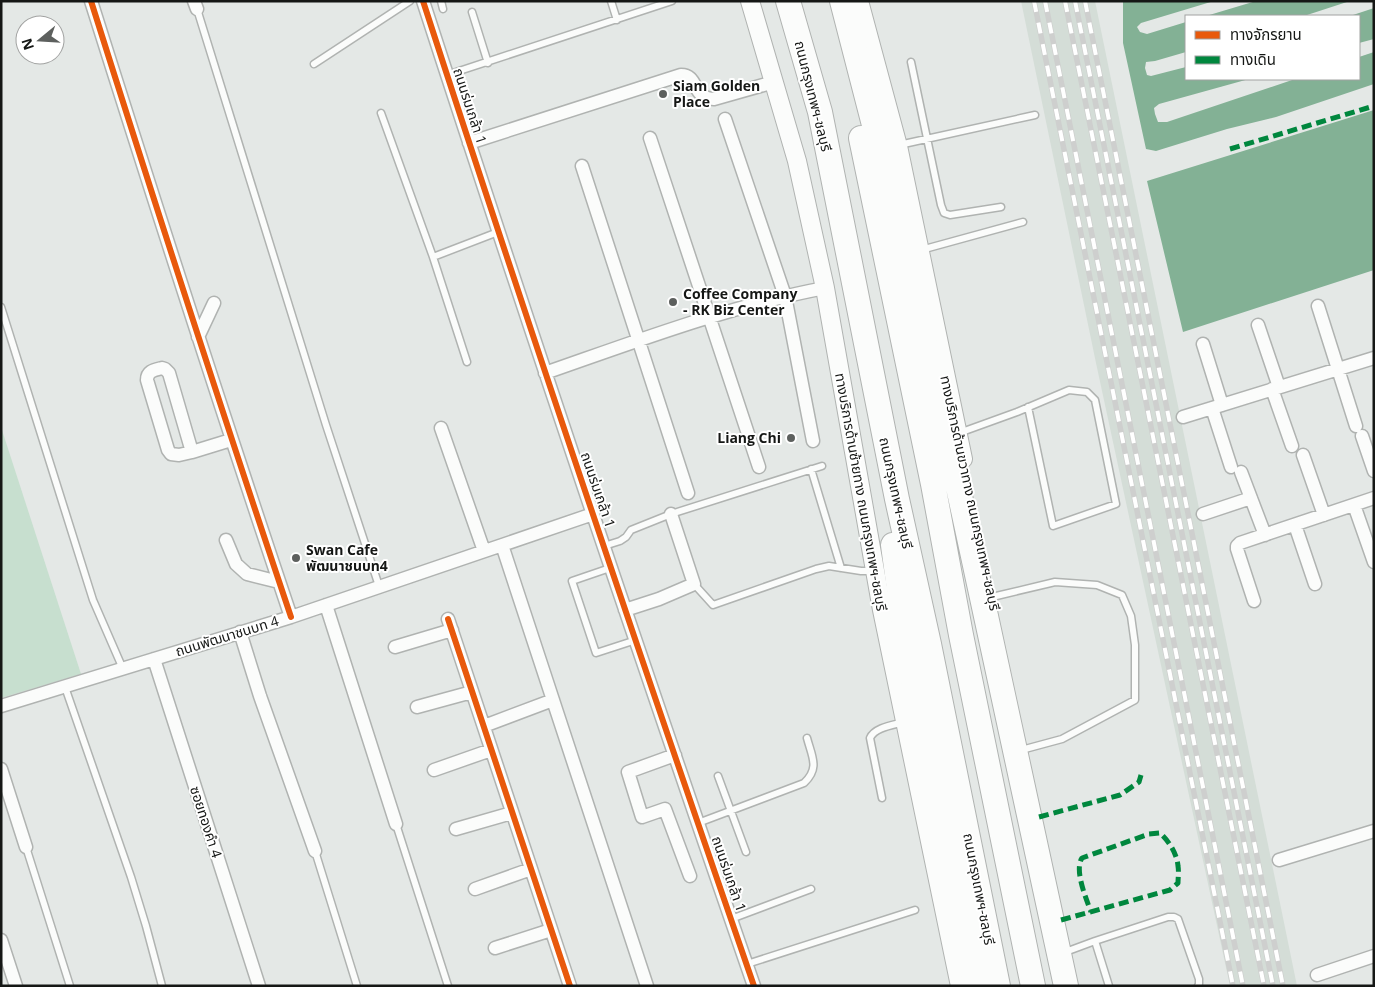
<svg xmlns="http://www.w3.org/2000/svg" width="1375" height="987" font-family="'Open Sans','Noto Sans Thai',sans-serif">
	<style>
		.built { fill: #d4ddd7 }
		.green { fill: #c7dfcf }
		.water { fill: #83b195 }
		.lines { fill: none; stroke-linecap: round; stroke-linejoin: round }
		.lane-casing { stroke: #b0b3b1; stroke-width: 9 }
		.street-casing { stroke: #b0b3b1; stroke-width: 15 }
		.secondary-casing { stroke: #b0b3b1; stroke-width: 20 }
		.highway-casing { stroke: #b0b3b1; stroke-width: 26 }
		.lane { stroke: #fbfcfb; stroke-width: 6 }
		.street { stroke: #fbfcfb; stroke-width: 12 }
		.secondary { stroke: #fbfcfb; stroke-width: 18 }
		.highway { stroke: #fbfcfb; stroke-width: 24 }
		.rail-casing { stroke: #cecfce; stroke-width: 5.5 }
		.rail { stroke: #fff; stroke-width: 4; stroke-dasharray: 11; stroke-linecap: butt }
		.quiet { stroke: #00873e; stroke-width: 5; stroke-dasharray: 10 5; stroke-linecap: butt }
		.cycleway-casing { stroke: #fff; stroke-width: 9 }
		.cycleway { stroke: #e8590c; stroke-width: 6 }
		.poi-dot { fill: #5d605e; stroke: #fff; stroke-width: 2 }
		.labels { text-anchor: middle; stroke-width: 4; stroke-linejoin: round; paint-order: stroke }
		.poi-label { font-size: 14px; font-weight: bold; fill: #151715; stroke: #fff; text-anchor: start }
		.street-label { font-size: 14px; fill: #151715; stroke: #fff }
	</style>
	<rect width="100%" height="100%" fill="#e4e8e6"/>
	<path class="built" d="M1021 1H1095L1297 986H1230L1096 363Z"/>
	<path class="green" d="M1 427 81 674 1 698Z"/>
	<path class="water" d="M1123 1H1214L1141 23 1137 27 1140 32 1147 34 1186 22V52L1155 61 1146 62 1145 68 1147 75 1151 76 1186 67V79H1249L1159 104 1154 108 1155 114 1158 122H1167L1295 79H1359V57L1374 52V84L1276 117 1227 129 1156 151 1146 149 1123 43Z
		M1256 1H1350L1304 16H1206Z
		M1374 8V39L1359 43V16H1350Z
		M1374 110V270L1183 332 1147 181Z"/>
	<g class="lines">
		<g class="lane-casing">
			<path id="lane" d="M441 1 443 9
				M611 1 617 20
				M197 9 326 425 379 586
				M472 12 488 63
				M911 62 941 205 944 213 950 215 1001 207
				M314 64 410 1
				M447 75 672 1
				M381 113 433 257 467 362
				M899 145 1035 115
				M921 250 1023 222
				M433 257 498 232
				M1 307 93 600 123 669
				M959 433 1017 412 1069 390 1087 392 1095 400 1116 504 1053 526 1028 407
				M811 469 841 568
				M604 546 620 541 626 537 631 530 671 514 822 466
				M610 568 572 581 596 653 636 640
				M694 584 713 605 816 569 829 566 861 571H874
				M992 597 1055 582 1097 585 1122 595 1131 616 1135 645V700L1062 739 1025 749
				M65 687 131 877 146 926 162 986
				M718 776 746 852
				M882 798 870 738C875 727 894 725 904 722
				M698 823 804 783C820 768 812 757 807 738
				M396 824 448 986
				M26 847 70 986
				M315 851 357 986
				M731 919 811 889
				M1068 951 1095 941
				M747 964 915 910
				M1109 986 1095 941 1168 917H1174L1178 919 1199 979V984L1198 986"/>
		</g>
		<g class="street-casing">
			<path id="street" d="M91 1C156 207 222 412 291 617
				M194 1 197 9
				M423 1C530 331 641 659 754 986
				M725 119 785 296 813 441
				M650 138 759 467
				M469 143 681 75C699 75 691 98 714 99L774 82
				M582 166 688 493
				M1318 306 1356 426
				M1258 325 1279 387
				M198 337 214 303
				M1203 344 1222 405
				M162 368 165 369 169 373 192 452 179 455 171 454 168 450 147 380C147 371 154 370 162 368Z
				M545 373C637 341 729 306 825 288
				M1272 389 1292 446
				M1212 408 1231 467
				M1183 417 1374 358
				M441 428 484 551
				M1362 436 1374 471
				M192 452 231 440
				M1303 455 1324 515
				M1241 472 1265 535
				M1354 505 1374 562
				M1203 514 1251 498
				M1295 525 1315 584
				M226 540 236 564 247 574 279 582
				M502 545 647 986
				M1254 601 1237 549V546L1240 543 1374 498
				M326 605 396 824
				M625 610 659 599 694 584 671 514
				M448 619 570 986
				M240 632 260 696 315 851
				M395 647 452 630
				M154 659 259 986
				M1 706 291 617 593 514
				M417 707 472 692
				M484 726 553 700
				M675 755 628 772 642 817 665 809 690 876
				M1 769 26 847
				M434 770 491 750
				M456 829 512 813
				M1279 860 1374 831
				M475 889 531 869
				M1 940 16 986
				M495 948 551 930
				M1317 975 1374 956"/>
		</g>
		<g class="secondary-casing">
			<path id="secondary" d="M750 1 797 161 825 288 882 610 960 986
				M859 1 898 146 963 459"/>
		</g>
		<g class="highway-casing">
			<path id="highway" d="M788 1 820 112 897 499 929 644 998 986
				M842 1 881 152 960 496 1066 986
				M861 138 933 484 961 635 1033 986
				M893 545 907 649 976 986"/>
		</g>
		<use href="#lane" class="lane"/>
		<use href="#street" class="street"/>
		<use href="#secondary" class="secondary"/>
		<use href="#highway" class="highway"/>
		<g class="rail-casing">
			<path id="rail" d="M1034 1 1233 986
				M1045 1 1243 986
				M1065 1 1264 986
				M1075 1 1273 986
				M1085 1 1283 986"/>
		</g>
		<use href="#rail" class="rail"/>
		<path class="quiet" d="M1230 149 1374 106
			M1039 817 1120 795 1139 782 1141 775
			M1061 920 1170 890 1178 883C1178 878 1179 872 1178 866 1177 854 1169 841 1160 833L1149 834 1082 858C1074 870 1086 898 1091 912"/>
		<g class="cycleway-casing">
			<path id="cycleway" d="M91 1C156 207 222 412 291 617
				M423 1C530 331 641 659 754 986
				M448 619 570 986"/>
		</g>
		<use href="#cycleway" class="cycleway"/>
	</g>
	<g class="poi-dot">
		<circle cx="663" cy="94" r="5"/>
		<circle cx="673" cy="302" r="5"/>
		<circle cx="791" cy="438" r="5"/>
		<circle cx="296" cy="558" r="5"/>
	</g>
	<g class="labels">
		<g class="poi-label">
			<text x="673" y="91">Siam Golden<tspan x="673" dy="16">Place</tspan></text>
			<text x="683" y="299">Coffee Company<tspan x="683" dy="16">- RK Biz Center</tspan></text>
			<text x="781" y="443" text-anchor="end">Liang Chi</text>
			<text x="306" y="555">Swan Cafe<tspan x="306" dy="16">พัฒนาชนบท4</tspan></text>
		</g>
		<g class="street-label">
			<text transform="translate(813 96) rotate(76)" y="5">ถนนกรุงเทพฯ-ชลบุรี</text>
			<text transform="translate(470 106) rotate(72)" y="5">ถนนร่มเกล้า 1</text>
			<text transform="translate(598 490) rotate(71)" y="5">ถนนร่มเกล้า 1</text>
			<text transform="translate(861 492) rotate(80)" y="5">ทางบริการด้านซ้ายทาง ถนนกรุงเทพฯ-ชลบุรี</text>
			<text transform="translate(896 493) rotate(78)" y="5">ถนนกรุงเทพฯ-ชลบุรี</text>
			<text transform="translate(970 493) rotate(78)" y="5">ทางบริการด้านขวาทาง ถนนกรุงเทพฯ-ชลบุรี</text>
			<text transform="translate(227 636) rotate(-17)" y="5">ถนนพัฒนาชนบท 4</text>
			<text transform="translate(206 822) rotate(72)" y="5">ซอยทองคำ 4</text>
			<text transform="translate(729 874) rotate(71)" y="5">ถนนร่มเกล้า 1</text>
			<text transform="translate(979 889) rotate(79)" y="5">ถนนกรุงเทพฯ-ชลบุรี</text>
		</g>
	</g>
	<rect width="1375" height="987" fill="none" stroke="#151715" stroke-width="5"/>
	<rect x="1185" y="15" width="175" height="65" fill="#ffffff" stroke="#a1a2a1"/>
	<rect x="1195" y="31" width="25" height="8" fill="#e8590c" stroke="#a1a2a1"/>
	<text x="1230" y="40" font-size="15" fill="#151715">ทางจักรยาน</text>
	<rect x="1195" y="56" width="25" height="8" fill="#00873e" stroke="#a1a2a1"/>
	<text x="1230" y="65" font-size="15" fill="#151715">ทางเดิน</text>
	<g transform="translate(40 40) rotate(252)"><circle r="24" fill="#ffffff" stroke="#a1a2a1"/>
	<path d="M0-4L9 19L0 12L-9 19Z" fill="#5d605e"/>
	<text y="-8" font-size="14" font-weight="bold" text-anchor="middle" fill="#151715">N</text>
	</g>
</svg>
